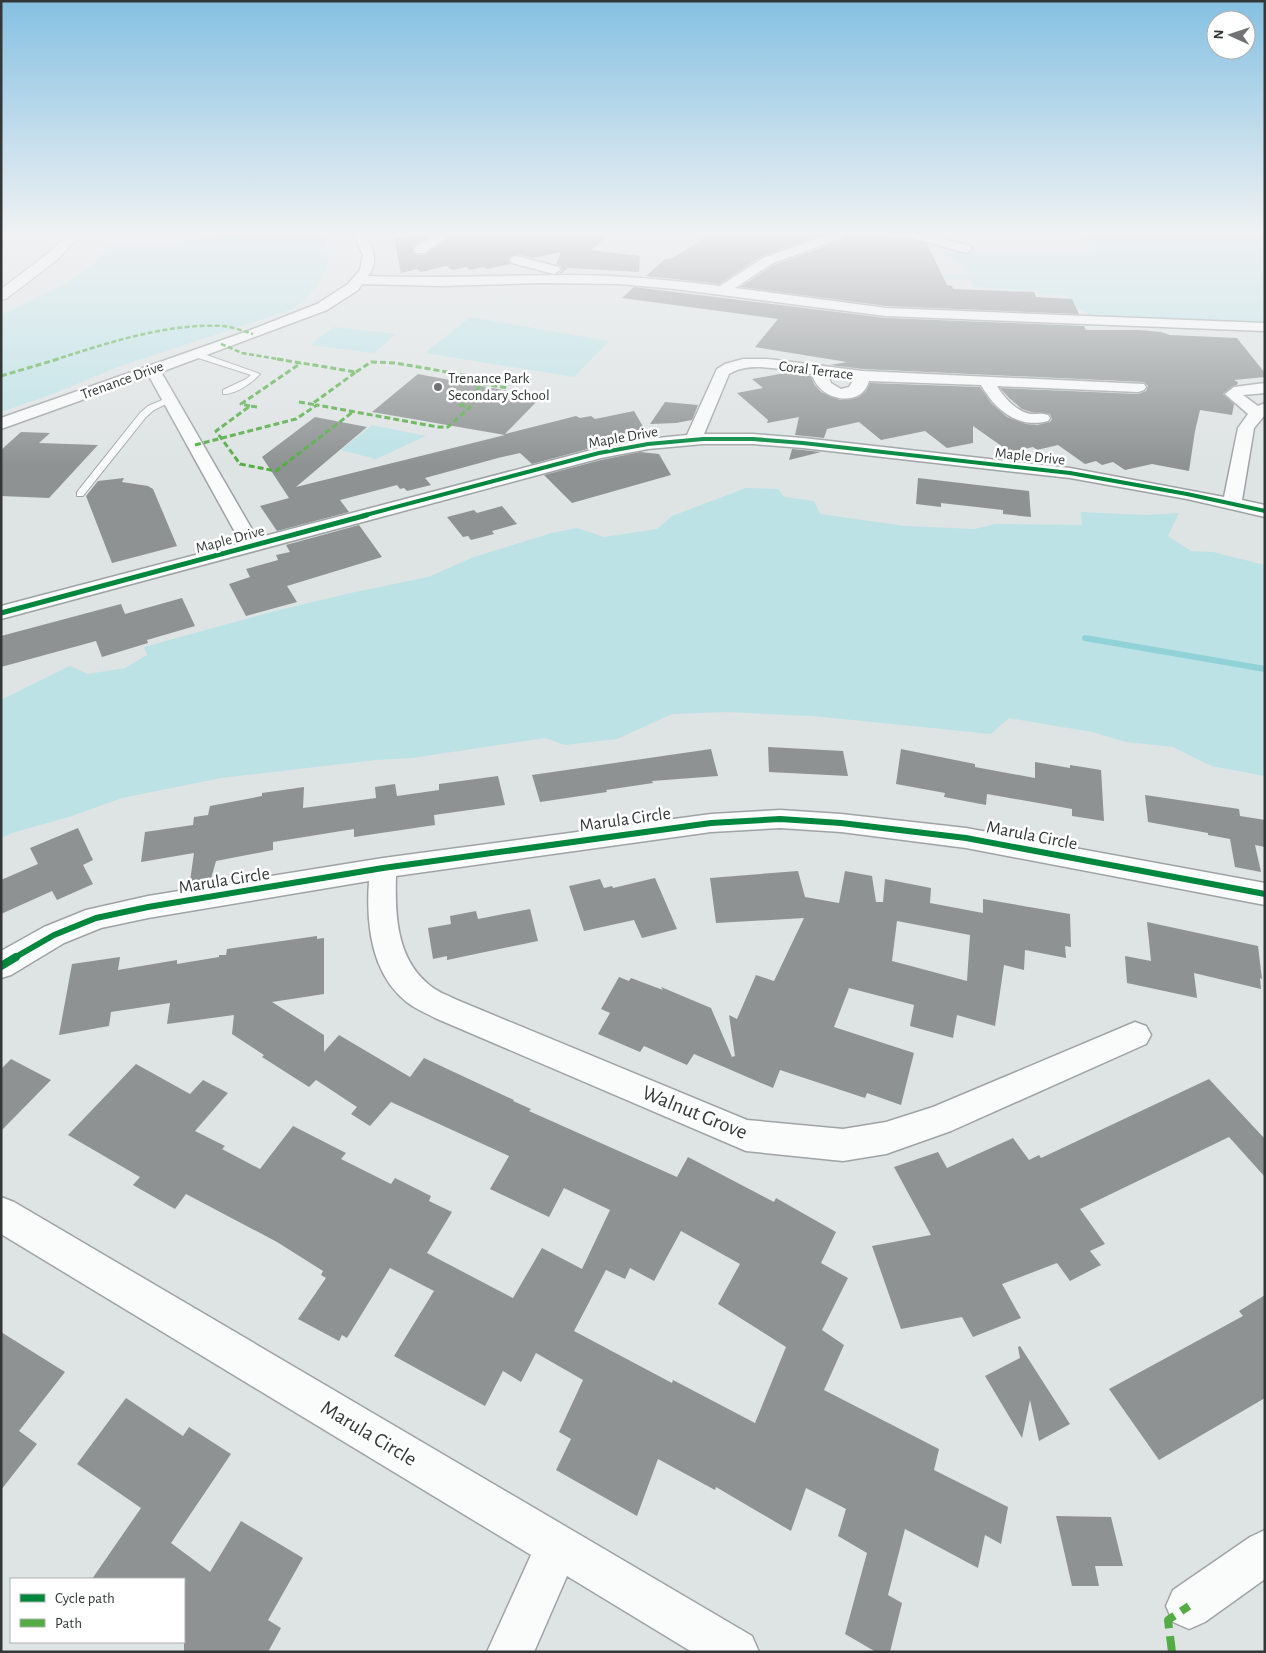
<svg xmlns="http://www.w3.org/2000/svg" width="1266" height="1653" font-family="'Alegreya Sans',sans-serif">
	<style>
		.green { fill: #bce2e6 }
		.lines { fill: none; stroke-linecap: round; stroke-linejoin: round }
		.stream { stroke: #91d2d9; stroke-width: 6 }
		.building { fill: #8e9292; fill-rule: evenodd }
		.lane-casing { stroke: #9fa3a4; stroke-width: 2 }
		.street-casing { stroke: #9fa3a4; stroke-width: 3 }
		.secondary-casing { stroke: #9fa3a4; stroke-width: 2 }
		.lane { fill: #fafbfb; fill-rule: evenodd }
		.street { fill: #fafbfb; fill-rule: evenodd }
		.secondary { fill: #fafbfb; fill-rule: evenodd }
		.quiet-far2 { stroke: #54ac45; stroke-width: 2.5; stroke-dasharray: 5 2.5; stroke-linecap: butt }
		.quiet-far1 { stroke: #54ac45; stroke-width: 3; stroke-dasharray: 6 3; stroke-linecap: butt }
		.quiet { stroke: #54ac45; stroke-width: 8; stroke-dasharray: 16 8; stroke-linecap: butt }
		.cycleway-far3-casing { stroke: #fff; stroke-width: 5.5 }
		.cycleway-far2-casing { stroke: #fff; stroke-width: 8 }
		.cycleway-far1-casing { stroke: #fff; stroke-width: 9 }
		.cycleway-casing { stroke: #fff; stroke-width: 11 }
		.cycleway-far3 { stroke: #00873e; stroke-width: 4 }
		.cycleway-far2 { stroke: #00873e; stroke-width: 5 }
		.cycleway-far1 { stroke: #00873e; stroke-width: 6 }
		.cycleway { stroke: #00873e; stroke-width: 8 }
		.poi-dot { fill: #6f7374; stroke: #fff; stroke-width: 2 }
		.labels { text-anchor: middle; stroke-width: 5; stroke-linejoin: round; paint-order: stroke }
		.far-street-label { font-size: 15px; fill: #333737; stroke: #fff }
		.far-poi-label { font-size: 15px; fill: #333737; stroke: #fff; text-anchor: start }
		.street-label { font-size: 18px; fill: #333737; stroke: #fff }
		.near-street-label { font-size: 21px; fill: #333737; stroke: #fff }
	</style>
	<rect width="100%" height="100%" fill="#dee3e4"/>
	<path class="green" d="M245 235H324C325 243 328 253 328 262 326 279 306 299 293 309L118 367 50 395 1 412V315L66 284 91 266 113 243 179 241Z
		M1073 235H1265V324L1238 321 1092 317 1077 307 1067 295H1039V291L974 287 970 280 778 271 767 264 780 259 887 273 969 274 962 265 940 253C953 248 964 252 977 252 1014 252 1053 256 1089 251L1092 247 1084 238Z
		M470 317 609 341 574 377 425 353Z
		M334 327 396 334 374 353 310 345Z
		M372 425 426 436 376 459 341 450Z
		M746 488 778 489 784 497 814 501 820 514 905 526 975 529 995 524 1082 525 1081 512 1146 515 1179 513 1168 536 1191 551 1213 552 1265 565V776L1211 766 1173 747 1126 742 1092 732 1009 718 991 734 813 716 727 712 672 714 617 739 565 745 545 738 412 758 376 760 221 778 122 798 72 816 12 833 1 838V700L70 666 88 674 125 668 147 655 144 647 279 610 351 593 428 577 474 557 552 533 577 528 604 537 657 529 672 516Z"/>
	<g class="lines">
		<path class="stream" d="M1085 638 1265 669"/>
	</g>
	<path class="building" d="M409 235H433L414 246 412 251 416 255H425L452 235H610L591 250 640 256 639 272 568 268 562 273H559L562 271 561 266 556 264 561 252 533 258 516 254 508 259 510 264 487 269 483 267 470 270 466 267 453 270 446 266 421 272 417 269 401 273 394 238 410 237Z
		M708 235H822L762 256 720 284 646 276 665 259H670L681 253Z
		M845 235H887L900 239 911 238 927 244 947 285 952 286 953 289 1034 292 1036 297 1072 299 1079 314 886 306 740 287 772 266 842 240Z
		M634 287 886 318 1084 326 1086 330H1139L1161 332 1170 335 1237 338 1265 373V377L1234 380 1238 382 1237 385 1233 386 1223 394 1234 404 1232 415 1200 410 1195 431 1189 471 1152 464 1125 470 1113 462 1102 465 1096 461 1085 464 1058 445 1037 450 1033 447 1010 452 973 426V443L947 448 925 431 881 440 859 422 827 429 824 438 795 435 799 417 767 423 768 420 737 393 763 388 752 379 790 372 811 376 814 384 821 392 840 400H849L859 397 866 391 870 383 980 387 992 404 1007 417 1026 424 1037 425 1050 422 1052 419 1050 414 1031 412 1022 409 1009 398 1000 388 1138 394 1146 391 1148 386 1144 382 863 369 830 365 847 362 755 347 778 319 622 298Z
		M418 374 541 397 505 434 576 416 580 418 591 416 595 419 634 411 649 437 599 446 532 464 520 453 498 458 425 478 431 485 407 491 404 488 400 489 397 485 340 500 349 512 277 531 260 506 289 498 262 457 315 417 367 427 296 487 505 435 372 412Z
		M665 402 698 405 692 420 676 423 650 424Z
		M21 432 50 433 39 443 98 445 49 498 1 496V450Z
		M792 449 803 450 821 452 789 460Z
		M640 452 659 454 671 475 572 503 544 475 601 460Z
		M124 478 122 482 148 486 153 489 177 546 112 563 86 496 98 481Z
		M918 478 1029 491 1031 517 1003 514V510L941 503V507L916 504Z
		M502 506 517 524 492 531 494 534 471 540 468 536 463 537 447 517 474 510 477 513Z
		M359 525 382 557 287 586 297 602 246 616 229 584 250 577 246 569 278 560 276 555 290 552 286 545Z
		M182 598 195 626 147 640 148 643 102 657 96 641 1 667V636L121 604 125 614Z
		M768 747 843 751 848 776 769 772Z
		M711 749 718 776 652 781 653 783 606 790 607 792 540 802 532 775Z
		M901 749 975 764V767L1035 778V762L1070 768V765L1101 770 1104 821 1072 816V809L987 794 986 805 944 797 945 793 896 784Z
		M498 776 505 805 434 815 435 825 354 837V829L273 842V850L216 861 211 879 190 881 194 853 141 862 145 832 193 825 194 817 208 815 210 806 262 796V793L304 787 303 808 376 798 375 787 395 784 397 796 439 790V784Z
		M1145 795 1239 809 1240 816 1265 820V847L1255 845 1261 872 1235 867 1230 839 1208 835V833L1148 822Z
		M78 828 93 860 83 865 93 884 57 900 52 891 1 914V880L38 864 30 848Z
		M798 871 805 897 839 903 845 871 872 876 876 902H883L885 879 931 888 930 903 983 913V899L1070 914 1071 947 1065 946 1066 958 1025 950 1024 970 1004 965 995 1026 957 1015 953 1038 910 1026 914 1005 849 988 834 1027 914 1053 901 1105 867 1093 865 1098 780 1070 773 1088 694 1054 687 1065 644 1046 640 1052 598 1034 610 1013 601 1009 619 977 629 981 631 978 663 990 661 987 711 1008 732 1057 735 1056 729 1015 737 1019 756 975 774 981 804 918 716 923 710 878ZM897 921 970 935 967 981 892 961Z
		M655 878 677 929 642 938 634 920 584 931 569 886 600 879 604 888 612 886 613 888Z
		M530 909 538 941 447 960V956L433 959 428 928 451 924 450 916 476 911 478 919Z
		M1147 922 1258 946 1262 979 1260 978 1261 989 1194 973 1197 998 1127 983 1125 956 1151 961Z
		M317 936V939L324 938V994L272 1002 324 1035V1052L339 1035 410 1077 424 1058 514 1100 513 1101 531 1109 529 1111 677 1177 688 1157 774 1202 776 1198 836 1232 821 1263 848 1278 822 1330 844 1345 824 1390 939 1449 934 1470 1008 1507 1001 1544 985 1535 978 1568 905 1529 888 1595 902 1603 890 1652H876L845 1634 867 1553 838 1536 846 1509 806 1488 791 1531 716 1487 715 1490 658 1459 637 1516 556 1470 571 1439 559 1432 583 1380 536 1353 521 1382 503 1371 485 1406 394 1356 434 1291 390 1268 347 1338 342 1335 339 1341 298 1319 326 1278 321 1275 323 1271 277 1242 186 1194 175 1209 133 1185 140 1177 68 1135 136 1064 190 1094 203 1080 228 1093 195 1131 225 1146 222 1149 260 1169 293 1126 346 1153 341 1159 391 1184 395 1178 431 1196 429 1201 452 1212 427 1253 513 1298 542 1248 582 1269 610 1210 564 1188 549 1217 490 1189 509 1156 391 1102 370 1126 351 1114 357 1107 316 1080 309 1087 262 1057 264 1055 232 1034 234 1015 167 1024 170 1003 111 1012 109 1026 59 1035 72 964 120 957 118 970 177 960V964L219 957V955H226L227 949ZM681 1231 740 1264 718 1304 786 1347 755 1423 673 1380 672 1383 574 1331 606 1270 625 1279 630 1268 654 1281Z
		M11 1059 51 1080 1 1131V1069Z
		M1209 1079 1265 1139V1177L1229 1137 1080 1209 1105 1244 1090 1251 1101 1265 1070 1281 1057 1263 1002 1284 1021 1318 973 1337 962 1317 901 1329 872 1246 931 1235 894 1167 938 1152 947 1168 1013 1138 1029 1160 1039 1155 1041 1158Z
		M1265 1295V1398L1159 1460 1109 1389 1243 1316 1239 1311Z
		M1 1332 65 1372 19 1431 37 1444 1 1490Z
		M1020 1346 1070 1424 1039 1441 1030 1400 1022 1438 985 1376 1020 1358 1018 1347Z
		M126 1398 183 1436 189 1427 231 1454 171 1543 210 1572 241 1521 303 1558 268 1620 281 1628 268 1652H184V1579H92L141 1508 77 1464Z
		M1056 1516 1111 1517 1123 1566H1095L1099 1586H1072Z"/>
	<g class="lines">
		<g class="lane-casing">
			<path id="lane" d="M192 352H198L260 374C252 383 235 395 223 394V390L246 379 251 375 192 356Z
				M167 398 174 400 154 410 146 417 83 496H77V492L140 413 148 406Z"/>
		</g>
		<g class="street-casing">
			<path id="street" d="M354 235H366C373 249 379 262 368 276 435 279 502 275 569 275 620 275 670 280 720 286L763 258 827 235H843L841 238 771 264 735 288 886 308 1265 323V331L886 316 675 289 619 284 542 283 439 286 362 284 358 290 327 310 161 372 257 538 599 448 648 439 687 435 717 369 725 364 743 359H768L863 371 1144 384 1146 387 1144 390 1138 392 997 386C1004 398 1017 412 1031 414 1037 414 1042 413 1048 415L1050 418 1048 421C1018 429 995 410 981 385L869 381C861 410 818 400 812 374 787 371 751 360 729 374L704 434H753L803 438 1070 468 1224 497 1238 428 1248 414 1225 394 1234 387 1265 383V393L1243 395 1258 406 1265 403V415L1254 428 1242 500 1265 505V517L1187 499 1070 478 803 448 753 444H703L648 449 601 458 1 619V606L241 543 149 376 1 429V418L248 331 317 304 348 284 360 270 363 255ZM828 376 854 379 849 387 841 389 831 383Z
				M436 235H450L424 253H416L414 250 416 247Z
				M911 235H929L970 246 972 249 966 253 913 238Z
				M516 256 559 267 560 270 554 274 512 263 510 260 512 257Z
				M780 810 841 814 966 828 1265 883V905L966 848 841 832 780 828 711 832 396 876C395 914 396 956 427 983 435 991 447 995 457 1000L747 1120 843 1129 886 1122 933 1107 1135 1022 1146 1026 1151 1035 1146 1044 951 1131 886 1154 843 1161 746 1151 435 1018C426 1013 416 1009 408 1003 371 975 366 923 369 881L148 918 101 928 64 943 11 975 1 978V951L44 927 86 910 148 896 383 858 711 814Z
				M1 1197 14 1202 752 1636 759 1652H692L567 1576 534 1652H487L531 1555 1 1234Z
				M1265 1530V1579L1205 1622 1189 1629 1173 1622 1166 1606 1173 1590 1250 1537Z"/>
		</g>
		<g class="secondary-casing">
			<path id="secondary" d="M67 235H80L57 260 6 299 1 300V289L47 254Z"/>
		</g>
		<use href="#lane" class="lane"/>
		<use href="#street" class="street"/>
		<use href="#secondary" class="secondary"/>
		<path class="quiet-far2" d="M221 344 242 353 284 360
			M54 360C108 343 166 323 223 326 233 327 243 331 253 334"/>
		<path class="quiet-far1" d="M277 359 356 372 312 404
			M356 372 371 362 395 363 488 379 484 383
			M1 376 58 359
			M299 402 317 405
			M250 406 241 404 301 363
			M257 407 250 406 216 431 240 464 276 471 354 411
			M195 445 296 419 317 405 438 427H448L470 407 460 405 483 384 509 388"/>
		<path class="quiet" d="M1172 1652 1168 1620 1189 1606"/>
		<g class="cycleway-far3-casing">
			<path id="cycleway-far3" d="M362 516 599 453 648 444 703 439H753L803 443 1070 473 1187 494 1265 511"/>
		</g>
		<g class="cycleway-far2-casing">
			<path id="cycleway-far2" d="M1 613 367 515"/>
		</g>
		<g class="cycleway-far1-casing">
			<path id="cycleway-far1" d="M14 958 54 935 96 918 148 907 383 868 711 823 780 819 841 823 966 838 1265 894"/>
		</g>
		<g class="cycleway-casing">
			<path id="cycleway" d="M1 966 16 957"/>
		</g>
		<use href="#cycleway-far3" class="cycleway-far3"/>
		<use href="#cycleway-far2" class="cycleway-far2"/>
		<use href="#cycleway-far1" class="cycleway-far1"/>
		<use href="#cycleway" class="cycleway"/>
	</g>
	<linearGradient id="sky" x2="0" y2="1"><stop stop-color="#85c0e2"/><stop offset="0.5" stop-color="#f0f2f3"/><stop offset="1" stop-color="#f0f2f3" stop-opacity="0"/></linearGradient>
	<rect width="1266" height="466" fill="url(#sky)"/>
	<circle class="poi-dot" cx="438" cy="387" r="5"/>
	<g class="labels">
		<g class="far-street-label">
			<text transform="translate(816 370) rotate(7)" y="5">Coral Terrace</text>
			<text transform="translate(122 380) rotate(-20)" y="5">Trenance Drive</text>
			<text transform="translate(623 437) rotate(-10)" y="5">Maple Drive</text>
			<text transform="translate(1030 456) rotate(6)" y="5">Maple Drive</text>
			<text transform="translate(230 539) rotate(-15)" y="5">Maple Drive</text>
		</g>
		<g class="far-poi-label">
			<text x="448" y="383">Trenance Park<tspan x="448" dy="17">Secondary School</tspan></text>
		</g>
		<g class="street-label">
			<text transform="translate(625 819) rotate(-8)" y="6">Marula Circle</text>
			<text transform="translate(1032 835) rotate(11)" y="6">Marula Circle</text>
			<text transform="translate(224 880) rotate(-9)" y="6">Marula Circle</text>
		</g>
		<g class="near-street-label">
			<text transform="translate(695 1112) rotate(22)" y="7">Walnut Grove</text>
			<text transform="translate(369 1433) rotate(31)" y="7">Marula Circle</text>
		</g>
	</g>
	<rect width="1266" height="1653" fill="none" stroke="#333737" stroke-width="5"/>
	<rect x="10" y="1578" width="175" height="65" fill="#ffffff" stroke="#adafaf"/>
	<rect x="20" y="1594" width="25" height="8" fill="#00873e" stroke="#adafaf"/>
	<text x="55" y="1603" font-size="15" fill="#333737">Cycle path</text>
	<rect x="20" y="1619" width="25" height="8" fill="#54ac45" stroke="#adafaf"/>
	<text x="55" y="1628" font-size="15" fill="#333737">Path</text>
	<g transform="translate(1231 35) rotate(273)"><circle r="24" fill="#ffffff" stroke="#adafaf"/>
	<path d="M0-4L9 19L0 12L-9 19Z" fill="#6f7374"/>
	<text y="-8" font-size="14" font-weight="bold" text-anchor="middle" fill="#333737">N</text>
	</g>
</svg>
